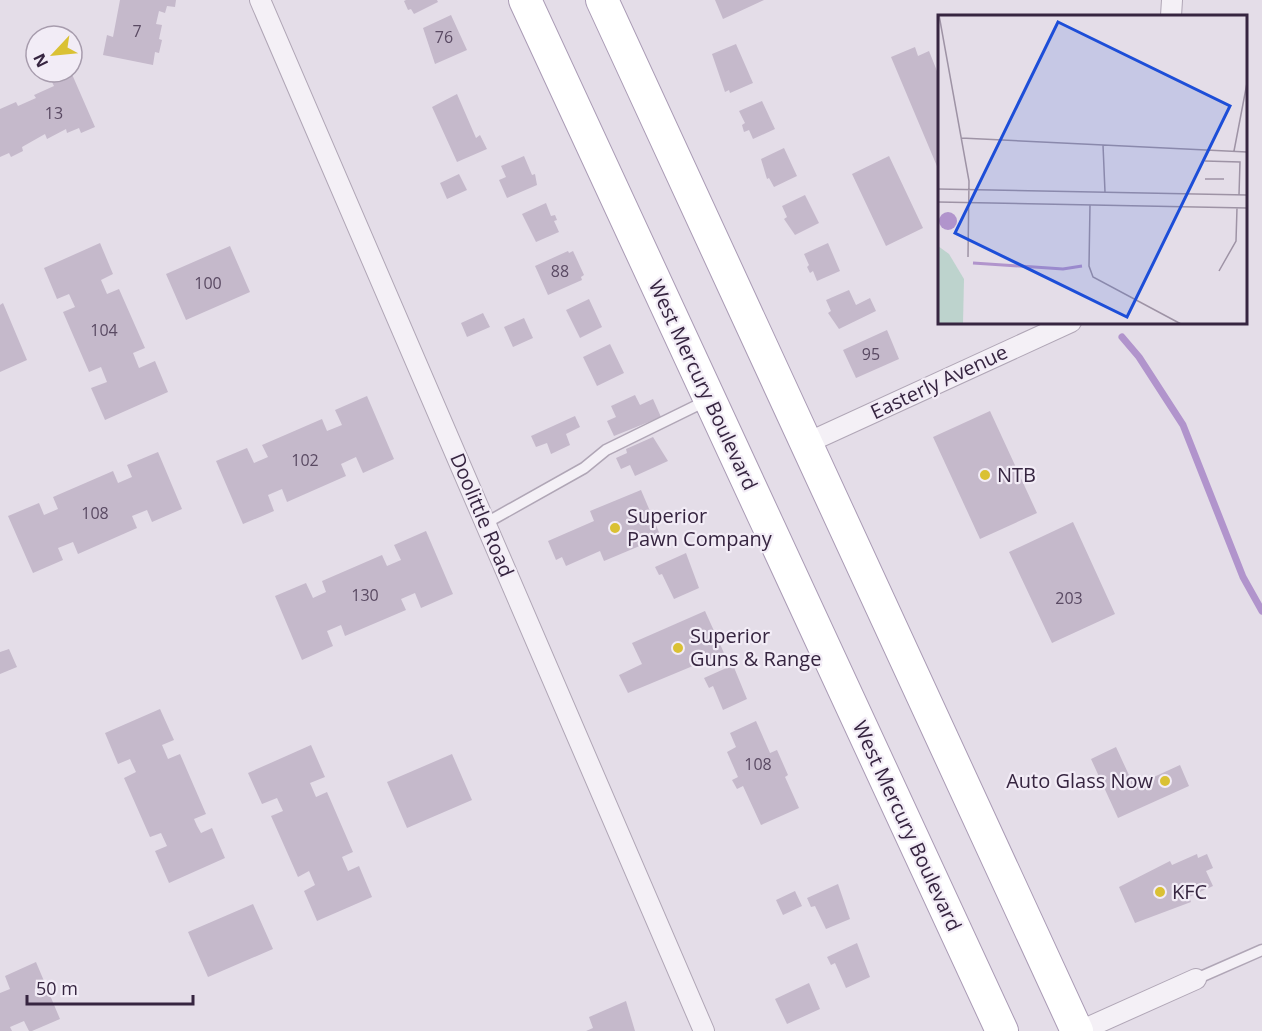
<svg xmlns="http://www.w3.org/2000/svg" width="1262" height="1031" font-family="'Open Sans',sans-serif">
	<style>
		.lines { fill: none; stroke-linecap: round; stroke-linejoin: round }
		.stream { stroke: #b194cc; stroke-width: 7 }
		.building { fill: #c5b9cb }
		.service-casing { stroke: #b0a6b6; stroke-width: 13 }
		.minor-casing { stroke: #b0a6b6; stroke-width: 22 }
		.primary-casing { stroke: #aa9bb5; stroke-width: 34 }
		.service { stroke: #f4f0f6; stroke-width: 10 }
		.minor { stroke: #f4f0f6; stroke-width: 20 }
		.primary { stroke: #fff; stroke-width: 32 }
		.poi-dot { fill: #dac134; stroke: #f2ecf6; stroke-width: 2 }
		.labels { text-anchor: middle; stroke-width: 4.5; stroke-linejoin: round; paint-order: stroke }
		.number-label { font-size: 16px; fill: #5a4a63 }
		.street-label { font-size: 20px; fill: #362540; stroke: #f2ecf6 }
		.poi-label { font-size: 20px; fill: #362540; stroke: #f2ecf6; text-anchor: start }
		.inset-river { fill: none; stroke: #b194cc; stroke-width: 3 }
		.inset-road { fill: none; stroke: #9e93a5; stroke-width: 1.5 }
		.view { fill: #1d4ed8; fill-opacity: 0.15; stroke: #1d4ed8; stroke-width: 3 }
		.inset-edge { fill: none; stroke: #362540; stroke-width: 3 }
	</style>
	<rect width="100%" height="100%" fill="#e4dde8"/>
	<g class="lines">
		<path class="stream" d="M1122 337 1139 357 1183 425 1243 577 1262 611"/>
	</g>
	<path class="building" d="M120 0H176L175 7 167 6 165 13 159 11 156 24 162 25 159 39 162 40 159 53 155 52 153 65 103 55 107 35 113 37Z
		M406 0H437L438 2 414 14 411 9 408 10 404 1Z
		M715 0H764L723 19Z
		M451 15 467 50 435 64 423 28Z
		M736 44 753 83 730 93 729 90 725 92 712 54Z
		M915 47 918 56 929 51 939 76V171L891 57Z
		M71 72 95 127 81 133 79 128 67 133 66 129 47 139 45 134 22 147 23 151 11 157 9 153 0 157V109L16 102 18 106 36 98 34 95 54 86 51 80Z
		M457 94 476 138 480 135 487 149 457 162 432 107Z
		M762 101 775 129 753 139 749 130 744 132 742 125 745 123 739 111Z
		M784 148 797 176 774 187 769 178 767 179 761 159Z
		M524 156 532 175 535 174 537 185 507 198 499 180 506 177 501 166Z
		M889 156 923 228 886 246 852 174Z
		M459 174 467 190 447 199 440 183Z
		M805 195 819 223 795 235 784 219 787 217 782 206Z
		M546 203 551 216 555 215 557 220 554 221 559 232 536 242 522 214Z
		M100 243 113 274 101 280 107 294 119 289 145 348 133 353 139 368 155 361 168 392 105 420 91 388 107 382 101 367 89 372 63 312 75 307 69 294 57 299 44 268Z
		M828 243 840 271 817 281 813 271 810 273 807 267 809 265 804 254Z
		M230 246 250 292 186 320 166 274Z
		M568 251 569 253 573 251 584 275 581 277 582 280 548 295 535 266Z
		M849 290 856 305 870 298 876 311 839 329 828 313 831 311 826 300Z
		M589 299 602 327 580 338 566 310Z
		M3 303 27 360 0 372V305Z
		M483 313 490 327 467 337 461 323Z
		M524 318 533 338 513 347 504 327Z
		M887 330 899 359 856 378 843 350Z
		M610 344 624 373 597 386 583 357Z
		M635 395 640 405 653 399 661 417 614 436 607 421 616 417 611 406Z
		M367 396 394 459 363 473 356 457 341 464 346 476 287 502 282 489 268 495 274 511 243 524 216 461 247 448 254 463 268 457 262 445 322 419 327 431 342 425 335 410Z
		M990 411 1037 513 980 539 933 437Z
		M575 416 580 427 566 434 570 445 551 454 547 443 536 447 531 436Z
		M653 437 668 461 635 476 630 465 621 469 616 458 627 453 626 449Z
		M158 452 182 509 152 522 147 510 132 516 137 528 78 554 73 542 58 548 63 560 33 573 8 516 39 503 44 515 58 509 53 497 113 471 118 483 132 477 127 465Z
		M641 490 661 537 604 561 600 551 566 566 562 557 556 560 548 541 594 521 590 511Z
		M1073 522 1115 614 1052 643 1009 552Z
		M426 531 453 594 421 608 415 593 401 599 406 610 345 636 341 625 327 631 333 646 302 660 275 596 306 583 313 598 326 592 322 581 382 555 387 566 401 560 394 545Z
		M686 553 699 588 674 599 662 574 659 575 655 567Z
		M705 611 724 653 628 693 619 675 642 664 632 643Z
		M9 649 17 667 0 674V652Z
		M733 665 747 699 723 710 713 686 709 688 704 678Z
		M160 709 174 740 162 745 168 759 180 754 206 814 194 819 197 826 201 833 212 828 225 858 169 883 155 851 167 846 161 833 150 837 124 778 136 772 130 759 118 764 105 733Z
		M756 721 770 753 777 750 788 775 785 777 799 808 761 825 743 786 737 789 732 780 738 777 727 752 736 747 730 733Z
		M311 745 325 777 310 783 316 797 327 792 353 852 342 857 348 871 359 866 372 897 317 921 304 891 315 885 309 871 298 877 271 816 283 811 277 798 262 804 248 773Z
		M1116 747 1134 786 1180 765 1189 786 1118 818 1091 759Z
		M452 754 472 800 407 828 387 782Z
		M1197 854 1198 858 1207 854 1213 868 1206 871 1213 886 1189 897 1191 902 1135 923 1119 887 1170 861 1172 865Z
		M838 884 850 919 826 929 815 906 811 907 807 898Z
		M795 891 802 906 783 915 776 900Z
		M253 904 273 949 208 977 188 932Z
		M857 943 870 977 846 988 835 963 831 965 827 957Z
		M36 962 60 1019 32 1031H29L24 1021 10 1027 12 1031H0V993L10 989 5 976Z
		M809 983 820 1009 787 1024 775 999Z
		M626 1001 635 1031H586L593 1028 589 1017Z"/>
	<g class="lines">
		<g class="service-casing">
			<path id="service" d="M486 523 584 468 606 450 708 400
				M1196 979 1262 950"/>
		</g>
		<g class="minor-casing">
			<path id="minor" d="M260 0 704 1031
				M1171 16 1172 0
				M807 443 1071 322
				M1080 1031 1196 979"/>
		</g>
		<g class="primary-casing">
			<path id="primary" d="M525 0 1002 1031
				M602 0 1077 1031"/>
		</g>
		<use href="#service" class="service"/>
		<use href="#minor" class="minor"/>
		<use href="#primary" class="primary"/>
	</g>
	<g class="poi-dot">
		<circle cx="985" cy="475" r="6"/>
		<circle cx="615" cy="528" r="6"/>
		<circle cx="678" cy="648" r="6"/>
		<circle cx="1165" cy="781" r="6"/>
		<circle cx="1160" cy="892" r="6"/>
	</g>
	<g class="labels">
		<g class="number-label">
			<text x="137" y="37">7</text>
			<text x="444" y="43">76</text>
			<text x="54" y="119">13</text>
			<text x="560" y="277">88</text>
			<text x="208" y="289">100</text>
			<text x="104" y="336">104</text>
			<text x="871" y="360">95</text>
			<text x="305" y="466">102</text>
			<text x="95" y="519">108</text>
			<text x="365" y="601">130</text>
			<text x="1069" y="604">203</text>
			<text x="758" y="770">108</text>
		</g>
		<g class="street-label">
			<text transform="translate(939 382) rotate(-25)" y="7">Easterly Avenue</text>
			<text transform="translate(703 385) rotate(65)" y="7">West Mercury Boulevard</text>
			<text transform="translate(482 515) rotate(67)" y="7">Doolittle Road</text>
			<text transform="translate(907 826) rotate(65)" y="7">West Mercury Boulevard</text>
		</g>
		<g class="poi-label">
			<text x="997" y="482">NTB</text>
			<text x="627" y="523">Superior<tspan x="627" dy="23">Pawn Company</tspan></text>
			<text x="690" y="643">Superior<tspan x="690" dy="23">Guns &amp; Range</tspan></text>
			<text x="1153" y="788" text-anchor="end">Auto Glass Now</text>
			<text x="1172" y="899">KFC</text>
		</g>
	</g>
	<g transform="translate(938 15)">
		<rect width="309" height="309" fill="#e4dde8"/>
		<path d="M0 231 11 239 26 264 25 309H0Z" fill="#bdd3cd"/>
		<path d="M1 206a9 9 0 1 1 18 0a9 9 0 1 1-18 0Z" fill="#b194cc"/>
		<path class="inset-river" d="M35 248 125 254 144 251"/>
		<path class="inset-road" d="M1 0 31 166 30 242M23 123 309 137M165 130 167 177M296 136 309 68M267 146 302 147 301 180M267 164H286M0 174 309 180M0 187 309 193M152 190 151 251 155 262 243 309M281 256 298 226 299 193"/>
		<path class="view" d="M120 7 292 91 189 302 17 218Z"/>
		<rect width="309" height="309" class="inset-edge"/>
	</g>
	<g transform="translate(54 54) rotate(244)"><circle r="28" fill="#f2ecf6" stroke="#a79cad" stroke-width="1.5"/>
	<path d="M0-4.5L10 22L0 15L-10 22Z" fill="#dac134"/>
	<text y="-9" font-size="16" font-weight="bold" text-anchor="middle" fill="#362540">N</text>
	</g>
	<path d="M27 995v9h166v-9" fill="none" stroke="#362540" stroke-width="3"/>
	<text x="36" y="995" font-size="18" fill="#362540" stroke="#f2ecf6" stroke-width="4.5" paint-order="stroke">50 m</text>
</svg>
